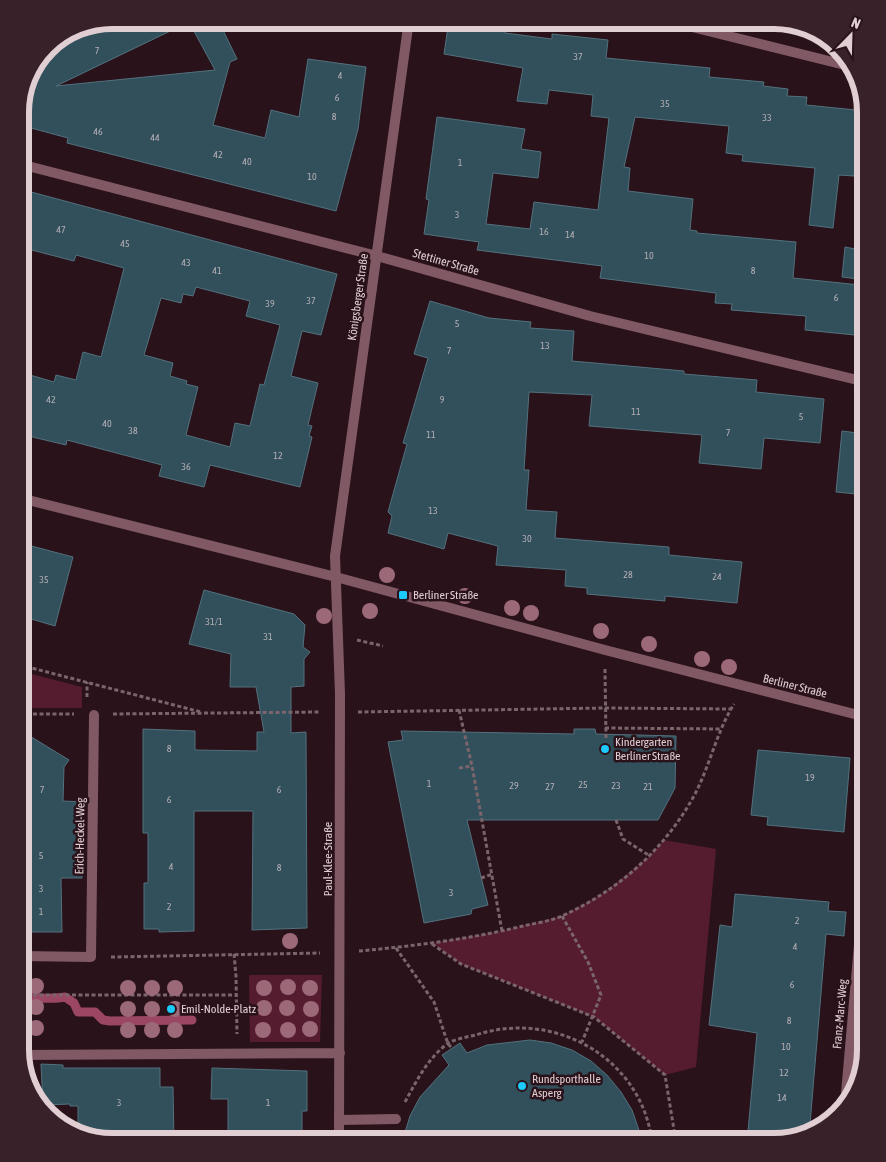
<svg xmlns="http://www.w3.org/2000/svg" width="886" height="1162" font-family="'Asap Condensed',sans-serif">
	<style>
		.green { fill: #551c30 }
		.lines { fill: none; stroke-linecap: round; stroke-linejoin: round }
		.stream { stroke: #9b4662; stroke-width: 9 }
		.building { fill: #32505c; stroke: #52717d; fill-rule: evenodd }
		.path { stroke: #7b656c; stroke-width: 3; stroke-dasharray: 4 2.5; stroke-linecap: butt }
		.lane { stroke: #805964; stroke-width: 10 }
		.street { stroke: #805964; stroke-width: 10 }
		.tree { fill: #9c6978 }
		.poi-dot { fill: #1bc9fc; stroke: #2a121a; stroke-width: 2 }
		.labels { text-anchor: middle; stroke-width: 5; stroke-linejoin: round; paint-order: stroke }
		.number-label { font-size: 10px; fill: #b4aeb4 }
		.street-label { font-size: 12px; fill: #e0ced2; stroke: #2a121a }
		.poi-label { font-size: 12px; fill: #e0ced2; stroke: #2a121a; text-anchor: start }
		.rim { fill: none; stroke: #e0ced2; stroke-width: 6 }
	</style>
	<rect width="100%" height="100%" fill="#2a121a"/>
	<path class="green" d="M20 671 82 687V708H20Z
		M664 840 716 849 696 1067 665 1075 594 1017 461 964 432 943 502 931 562 916 602 894 650 856Z
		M249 975H322L320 1042H250Z"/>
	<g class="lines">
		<path class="stream" d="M20 997C35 997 51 1000 65 997L74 1003 78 1012H95L103 1020 110 1021 192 1020"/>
	</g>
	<path class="building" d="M112 20H218L237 59 230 62 213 125 265 138 271 110 299 117 308 59 366 67 358 129 336 211 67 143 68 138 20 125V105L30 71 51 43ZM189 22 215 70 56 86Z
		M449 20H507L505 33 552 39V34L608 40 606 58 710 68 709 77 764 82 763 86 788 89 787 96 807 97 806 105 866 111V162L856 161 854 176 839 175 833 228 809 225 815 168 742 161 743 155 726 153 729 126 635 117 624 167 630 168 628 191 693 199 690 230 697 231V233L796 242 793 278 860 285 855 335 805 330 806 316 731 310 732 304 715 303 716 293 600 278 602 266 477 250 479 242 424 234 429 200 426 199 437 117 525 129 521 149 541 152 538 178 493 173 486 224 530 229 534 202 598 210 609 118 591 116 593 95 549 90 547 104 517 101 523 68 444 54Z
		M20 189 337 274 321 335 302 331 291 376 318 383 308 425 312 426 309 436 312 437 300 487 210 465 204 487 159 476 162 465 67 440 66 445 20 434V413L30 375 54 382 56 375 76 380 83 352 101 357 124 268 76 255 74 261 20 247ZM196 287 250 301 246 316 280 325 264 385 260 384 250 426 235 423 230 447 186 435 198 387 186 384 187 381 170 376 173 363 144 355 161 298 181 303 183 294 193 296Z
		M845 247 866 251V280L842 277Z
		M430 301 489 318 531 322 530 328 574 331 572 361 684 371V374L757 380 756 392 824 399 820 443 764 438 761 469 699 463 702 435 589 426 592 395 529 392 524 470H529L526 510 557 512 555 538 669 547V555L742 562 737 603 665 596V601L587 594V588L565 586 566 570 496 565 498 546 448 533 444 549 388 533 392 516 388 512 407 444 403 443 428 358 414 354Z
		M842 431 866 434V495L836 492Z
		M20 543 73 557 55 626 28 618 31 604 20 601Z
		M204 590 294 614 305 625 303 647 310 652 304 659V686L291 687V733L306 732 307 928 252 930 253 811H194V931L159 932V929H144V883H148V833H143V729L195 731V750L257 751V732H264L256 687H230L231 654 189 644Z
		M574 729H595L596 734 676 736 675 788 658 820H467L488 905 472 909 471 914 424 923 388 742 403 740 401 731 574 734Z
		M20 730 69 760 64 767 63 801 83 802 82 878H61L62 932H20Z
		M758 750 850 758 844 832 767 825 768 817 751 815Z
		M735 894 829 902 828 911 846 912 844 936 826 934 810 1124H814V1130L775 1142H747L757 1033 709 1025 720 925 732 927Z
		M530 1040 551 1043 572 1050 591 1061 607 1075 621 1092 632 1110 643 1142H402L410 1116 420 1097 449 1065 442 1055 460 1043 467 1053 487 1045Z
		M41 1064 63 1065V1068H160V1087H173L174 1142H111L78 1133V1106H70V1104L43 1105Z
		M212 1068 307 1071V1111H302V1142H228V1099H211Z"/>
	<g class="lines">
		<path class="path" d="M357 640 383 646
			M20 665 201 712
			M605 669 606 738
			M87 697V682
			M459 710 472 766 502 931
			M358 712 604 708 731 709
			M20 714H74
			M113 714 319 712
			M605 728 722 729
			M459 768 472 766
			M616 820 623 839 650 856
			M481 878 493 874
			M562 916 588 962 601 995 582 1042
			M432 944 461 964 594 1017 665 1075 676 1142
			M396 948 434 1002 448 1044 452 1048
			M359 951C414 946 470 939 523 926 536 923 552 921 564 915 619 890 666 848 695 794 710 765 717 731 734 704
			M234 954 236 976 237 1034
			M111 957 320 953
			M20 995H236
			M405 1102C416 1082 427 1059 447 1044 454 1039 467 1037 476 1035 554 1009 642 1058 652 1142"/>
		<path class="lane" d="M339 1120 396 1119"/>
		<path class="street" d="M664 20 853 67
			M20 164 377 256 590 316 866 382
			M20 498 336 577 605 650 866 717
			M20 956 91 957 94 715
			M21 1055 340 1053
			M845 1105 866 865
			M339 1142 340 694 335 556 409 20"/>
	</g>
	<g class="tree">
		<circle cx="387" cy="575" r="8"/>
		<circle cx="465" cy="596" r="8"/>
		<circle cx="512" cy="608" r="8"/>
		<circle cx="370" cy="611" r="8"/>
		<circle cx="531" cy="613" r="8"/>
		<circle cx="324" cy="616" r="8"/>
		<circle cx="601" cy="631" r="8"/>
		<circle cx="649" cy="644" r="8"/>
		<circle cx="702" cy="659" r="8"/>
		<circle cx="729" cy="667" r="8"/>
		<circle cx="290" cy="941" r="8"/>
		<circle cx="36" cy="986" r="8"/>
		<circle cx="288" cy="987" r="8"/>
		<circle cx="128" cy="988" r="8"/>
		<circle cx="152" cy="988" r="8"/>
		<circle cx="175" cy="988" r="8"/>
		<circle cx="264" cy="988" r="8"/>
		<circle cx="310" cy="988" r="8"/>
		<circle cx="36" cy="1007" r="8"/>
		<circle cx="264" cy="1008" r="8"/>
		<circle cx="287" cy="1008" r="8"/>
		<circle cx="128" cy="1009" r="8"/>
		<circle cx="152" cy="1009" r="8"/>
		<circle cx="175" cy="1009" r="8"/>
		<circle cx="311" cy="1009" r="8"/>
		<circle cx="36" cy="1028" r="8"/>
		<circle cx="310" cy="1029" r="8"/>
		<circle cx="128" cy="1030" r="8"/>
		<circle cx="152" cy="1030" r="8"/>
		<circle cx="175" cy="1030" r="8"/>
		<circle cx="263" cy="1030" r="8"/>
		<circle cx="288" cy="1030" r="8"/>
	</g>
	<g class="poi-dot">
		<rect x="398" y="590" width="10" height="10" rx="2.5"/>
		<circle cx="605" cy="749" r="5"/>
		<circle cx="171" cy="1009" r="5"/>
		<circle cx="522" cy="1086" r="5"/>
	</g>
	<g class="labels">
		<g class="number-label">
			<text x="97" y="54">7</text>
			<text x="578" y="60">37</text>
			<text x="340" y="79">4</text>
			<text x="337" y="101">6</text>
			<text x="665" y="107">35</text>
			<text x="334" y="120">8</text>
			<text x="767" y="121">33</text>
			<text x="98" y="135">46</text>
			<text x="155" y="141">44</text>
			<text x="218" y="158">42</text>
			<text x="247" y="165">40</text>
			<text x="460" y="166">1</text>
			<text x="312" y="180">10</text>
			<text x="457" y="218">3</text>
			<text x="61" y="233">47</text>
			<text x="544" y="235">16</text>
			<text x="570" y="238">14</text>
			<text x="125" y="247">45</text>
			<text x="649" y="259">10</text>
			<text x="186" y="266">43</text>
			<text x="217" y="274">41</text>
			<text x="753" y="274">8</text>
			<text x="836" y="301">6</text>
			<text x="311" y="304">37</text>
			<text x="270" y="307">39</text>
			<text x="457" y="327">5</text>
			<text x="545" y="349">13</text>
			<text x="449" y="354">7</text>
			<text x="51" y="403">42</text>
			<text x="442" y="403">9</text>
			<text x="636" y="415">11</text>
			<text x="801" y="420">5</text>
			<text x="107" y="427">40</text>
			<text x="133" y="434">38</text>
			<text x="728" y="436">7</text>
			<text x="431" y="438">11</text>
			<text x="278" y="459">12</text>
			<text x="186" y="470">36</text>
			<text x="433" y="514">13</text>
			<text x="527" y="542">30</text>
			<text x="628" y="578">28</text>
			<text x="717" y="580">24</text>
			<text x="44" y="583">35</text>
			<text x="214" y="625">31/1</text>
			<text x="268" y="640">31</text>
			<text x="169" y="752">8</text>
			<text x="810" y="781">19</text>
			<text x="429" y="787">1</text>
			<text x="583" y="788">25</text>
			<text x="514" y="789">29</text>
			<text x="616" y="789">23</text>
			<text x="550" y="790">27</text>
			<text x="648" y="790">21</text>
			<text x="42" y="793">7</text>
			<text x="279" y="793">6</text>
			<text x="169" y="803">6</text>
			<text x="41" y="859">5</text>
			<text x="171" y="870">4</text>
			<text x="279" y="871">8</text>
			<text x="41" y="892">3</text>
			<text x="451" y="896">3</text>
			<text x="169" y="910">2</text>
			<text x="41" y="915">1</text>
			<text x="797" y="924">2</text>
			<text x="795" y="950">4</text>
			<text x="792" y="988">6</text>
			<text x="789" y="1024">8</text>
			<text x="786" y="1050">10</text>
			<text x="784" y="1076">12</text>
			<text x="782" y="1101">14</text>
			<text x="119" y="1106">3</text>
			<text x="268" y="1106">1</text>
		</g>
		<g class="street-label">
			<text transform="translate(446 262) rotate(16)" y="4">Stettiner Straße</text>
			<text transform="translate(358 297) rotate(-82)" y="4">Königsberger Straße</text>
			<text transform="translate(795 686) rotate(14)" y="4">Berliner Straße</text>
			<text transform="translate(80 836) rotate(-89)" y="4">Erich-Heckel-Weg</text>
			<text transform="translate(328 859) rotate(-90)" y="4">Paul-Klee-Straße</text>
			<text transform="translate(840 1014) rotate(-85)" y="4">Franz-Marc-Weg</text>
		</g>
		<g class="poi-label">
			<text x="413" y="599">Berliner Straße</text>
			<text x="615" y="746">Kindergarten<tspan x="615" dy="14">Berliner Straße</tspan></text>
			<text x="181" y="1013">Emil-Nolde-Platz</text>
			<text x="532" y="1083">Rundsporthalle<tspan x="532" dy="14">Asperg</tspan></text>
		</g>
	</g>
	<path d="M0 0H886V1162H0ZM112 29H774A83 83 0 0 1 857 112V1050A83 83 0 0 1 774 1133H112A83 83 0 0 1 29 1050V112A83 83 0 0 1 112 29Z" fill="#392129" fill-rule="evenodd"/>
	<path class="rim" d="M112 29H774A83 83 0 0 1 857 112V1050A83 83 0 0 1 774 1133H112A83 83 0 0 1 29 1050V112A83 83 0 0 1 112 29Z"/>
	<g transform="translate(851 35) rotate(23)" stroke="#2a121a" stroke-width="4" paint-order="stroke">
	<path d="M0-4L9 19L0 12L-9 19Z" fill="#e0ced2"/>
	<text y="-8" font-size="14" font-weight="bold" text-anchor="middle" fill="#e0ced2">N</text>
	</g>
</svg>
